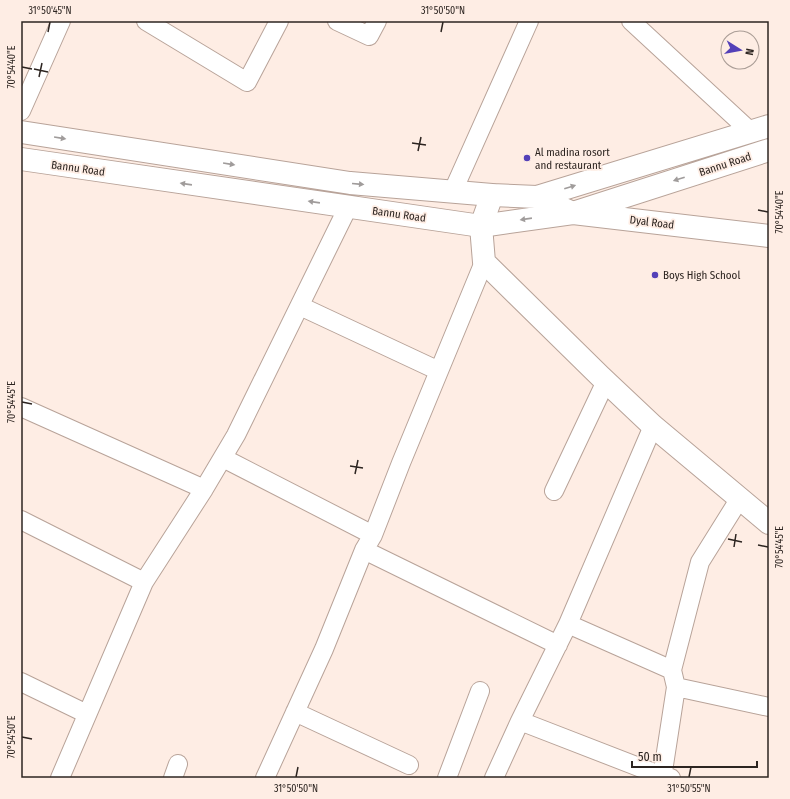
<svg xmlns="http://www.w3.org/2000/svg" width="790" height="799" font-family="'Fira Sans Condensed',sans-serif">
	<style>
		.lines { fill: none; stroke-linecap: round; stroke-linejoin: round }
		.minor-casing { stroke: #b8a399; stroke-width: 20 }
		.tertiary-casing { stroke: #b8a399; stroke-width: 24 }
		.trunk-casing { stroke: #b8a399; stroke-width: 24 }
		.minor { stroke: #fff; stroke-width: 18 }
		.tertiary { stroke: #fff; stroke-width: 22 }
		.trunk { stroke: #fff; stroke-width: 22 }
		.oneway { fill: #a09c9b }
		.ticks { fill: none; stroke: #2c2420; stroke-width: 1.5 }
		.poi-dot { fill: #5340b8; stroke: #feede4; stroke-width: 1.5 }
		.labels { text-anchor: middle; stroke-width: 3.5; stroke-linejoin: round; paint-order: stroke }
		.poi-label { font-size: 11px; fill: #2c2420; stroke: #feede4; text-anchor: start }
		.street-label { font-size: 11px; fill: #2c2420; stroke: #feede4 }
		.neatline { fill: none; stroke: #2c2420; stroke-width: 1.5 }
		.ticks-label { font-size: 10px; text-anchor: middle; fill: #2c2420 }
	</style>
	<rect width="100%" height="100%" fill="#feede4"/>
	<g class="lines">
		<g class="minor-casing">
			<path id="minor" d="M146 21 247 82 279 21
				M337 21 369 36 377 21
				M631 21 751 132
				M21 111 61 21
				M453 191 529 21
				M300 306 439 371
				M21 407 204 489
				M223 458 373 535
				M554 491 606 381
				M21 520 144 582
				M364 550 558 645
				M568 624 653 426
				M672 670 700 562 740 498
				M21 682 87 714
				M295 712 409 765
				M520 721 568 624 672 670 676 687
				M60 778 144 582 204 489 236 435 348 207
				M173 778 178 764
				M265 778 324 649 364 550 373 535 401 463 484 262
				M447 778 480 691
				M494 778 520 721 662 776 671 778
				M662 778 676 687 769 707"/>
		</g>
		<g class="tertiary-casing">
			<path id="tertiary" d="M492 195 481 226 484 262 600 376 653 426 769 523
				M537 197 573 213 769 236"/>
		</g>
		<g class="trunk-casing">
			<path id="trunk" d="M21 132 350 183 492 195 537 197 769 126
				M21 159 481 226 573 213 769 150"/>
		</g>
		<use href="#minor" class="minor"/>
		<use href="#tertiary" class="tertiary"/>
		<use href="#trunk" class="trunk"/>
	</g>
	<defs><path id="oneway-solid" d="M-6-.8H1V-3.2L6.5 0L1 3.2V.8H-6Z"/></defs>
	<g class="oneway">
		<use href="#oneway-solid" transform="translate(60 138) rotate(9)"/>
		<use href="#oneway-solid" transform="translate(229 164) rotate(9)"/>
		<use href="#oneway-solid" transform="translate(679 179) rotate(162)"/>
		<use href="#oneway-solid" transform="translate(186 184) rotate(-172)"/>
		<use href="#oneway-solid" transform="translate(358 184) rotate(5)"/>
		<use href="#oneway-solid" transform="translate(570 187) rotate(-17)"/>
		<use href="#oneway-solid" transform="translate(314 202) rotate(-172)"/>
		<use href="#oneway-solid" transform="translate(526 219) rotate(172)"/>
	</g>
	<path class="ticks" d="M48 32 50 22M441 32 443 22M22 67 32 69M34 69 48 72M39 77 42 63M412 143 426 145M418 151 421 137M758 210 768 212M22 402 32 404M350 466 363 468M355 474 358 460M728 539 742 542M758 545 768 547M734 547 736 534M22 737 32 739M296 777 298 767M689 777 691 767"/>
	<g class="poi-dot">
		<circle cx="527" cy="158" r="4"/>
		<circle cx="655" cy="275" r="4"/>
	</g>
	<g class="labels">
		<g class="poi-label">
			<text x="535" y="156">Al madina rosort<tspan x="535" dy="13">and restaurant</tspan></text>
			<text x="663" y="279">Boys High School</text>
		</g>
		<g class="street-label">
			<text transform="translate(725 164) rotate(-18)" y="4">Bannu Road</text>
			<text transform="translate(78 168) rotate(8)" y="4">Bannu Road</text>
			<text transform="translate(399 214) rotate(8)" y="4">Bannu Road</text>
			<text transform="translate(652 222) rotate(7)" y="4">Dyal Road</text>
		</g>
	</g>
	<rect width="790" height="799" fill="none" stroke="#feede4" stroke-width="44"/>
	<g transform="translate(740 50) rotate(101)"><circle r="19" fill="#feede4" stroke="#aa9d96"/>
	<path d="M0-3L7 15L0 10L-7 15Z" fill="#5340b8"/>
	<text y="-6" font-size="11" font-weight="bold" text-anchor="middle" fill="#2c2420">N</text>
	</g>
	<path d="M632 761v6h125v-6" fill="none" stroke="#2c2420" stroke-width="2"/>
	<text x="638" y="761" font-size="12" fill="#2c2420" stroke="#feede4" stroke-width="3" paint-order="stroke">50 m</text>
	<rect x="22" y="22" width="746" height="755" class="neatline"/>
	<g class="ticks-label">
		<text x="50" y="14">31°50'45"N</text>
		<text x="443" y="14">31°50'50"N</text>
		<text transform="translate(11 67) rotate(-90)" y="4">70°54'40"E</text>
		<text transform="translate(779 212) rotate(-90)" y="4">70°54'40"E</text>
		<text transform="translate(11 402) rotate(-90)" y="4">70°54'45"E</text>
		<text transform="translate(779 547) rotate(-90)" y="4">70°54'45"E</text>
		<text transform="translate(11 737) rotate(-90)" y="4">70°54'50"E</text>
		<text x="296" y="792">31°50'50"N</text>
		<text x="689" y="792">31°50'55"N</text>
	</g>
</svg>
